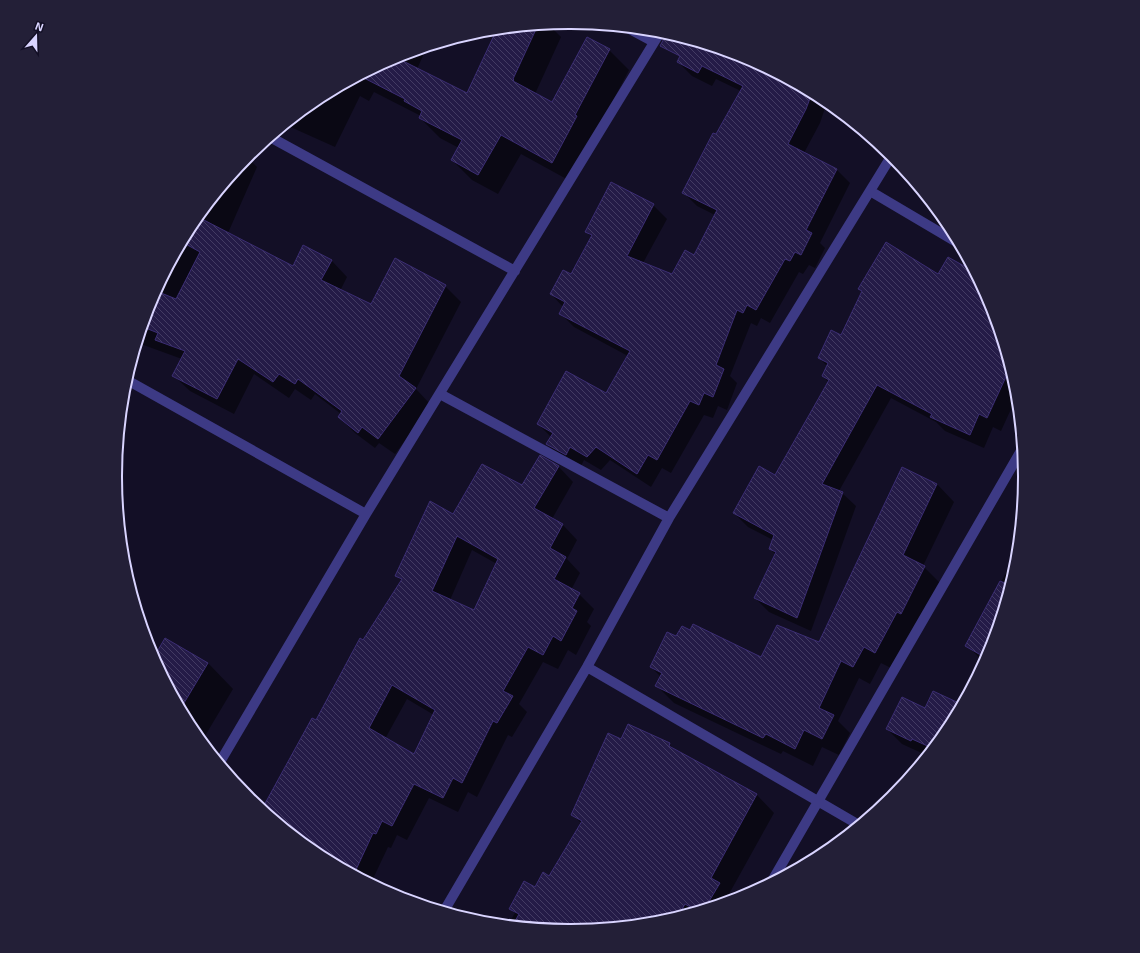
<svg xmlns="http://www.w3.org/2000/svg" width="1140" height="953" font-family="'Exo 2',sans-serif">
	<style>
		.shadow { fill: #0007; fill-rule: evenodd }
		.building { fill: url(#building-back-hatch); stroke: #3b2d73; fill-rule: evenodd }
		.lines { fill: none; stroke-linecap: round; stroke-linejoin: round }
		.minor { stroke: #3d3a85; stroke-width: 10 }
		.rim { fill: none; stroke: #d9d4ff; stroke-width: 2 }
	</style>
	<defs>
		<pattern id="building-back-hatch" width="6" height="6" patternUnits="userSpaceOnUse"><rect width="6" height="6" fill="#241b47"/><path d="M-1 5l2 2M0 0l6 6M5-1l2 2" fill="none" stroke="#433b63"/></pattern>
	</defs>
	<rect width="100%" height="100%" fill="#130f26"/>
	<path class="shadow" d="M548 24 561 37 535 94 552 103 587 38 609 50 629 70 595 135 572 182 521 154 498 194 472 180 452 160 459 148 440 138 420 118 421 116 419 115 374 92 369 101 360 96 335 147 286 125 318 98 396 57 427 47 417 69 467 95 498 29Z
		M689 40 744 57 823 99 827 102 820 123 804 153 836 169 850 183 820 243 825 248 815 268 809 265 803 274 799 272 770 323 761 318 757 326 751 323 730 376 737 383 727 410 718 406 713 418 704 415 671 473 662 468 651 487 610 460 601 470 584 460 580 468 561 458 547 444 551 437 538 424 607 394 628 356 574 327 560 313 563 307 551 294 571 276 592 237 586 232 653 205 667 219 643 263 672 275 694 256 715 215 697 206 684 193 741 91 716 79 712 86 692 76 678 62Z
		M247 157 257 167 228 233 293 267 331 260 347 277 340 291 372 305 445 286 461 302 416 389 431 405 395 454 379 443 375 448 355 433 339 417 341 414 315 394 311 400 295 389 289 398 254 374 234 414 190 391 173 375 182 359 138 343 137 346 150 302 192 224Z
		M948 258 973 272 990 303 1016 388 1017 396 1001 431 993 427 984 448 945 431 936 422 891 398 839 491 842 493 856 506 811 631 769 612 755 598 776 555 770 549 773 540 748 527 734 513 776 476 829 383 823 376 827 366 819 358 842 337 862 292 859 289 938 276Z
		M540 457 559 467 573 482 552 519 563 525 577 540 567 559 580 573 571 590 579 594 594 609 587 622 591 626 576 655 568 650 558 669 543 662 519 704 527 712 512 737 508 735 477 797 468 792 458 812 429 798 407 840 397 835 391 848 388 847 371 883 317 854 274 819 316 721 364 641 402 581 397 576 453 515 523 486ZM472 550 497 564 475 611 450 600ZM407 699 434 715 414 755 385 739Z
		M903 469 937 484 954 502 923 566 941 584 893 669 881 663 870 684 859 678 838 721 850 733 839 755 822 747 813 766 783 751 781 754 674 703 657 686 661 677 651 667 677 638 762 659 819 644Z
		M1017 553 1016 565 990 651 984 662 966 645Z
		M165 639 208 663 233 689 202 741 192 729 154 658Z
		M934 692 961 705 948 729 926 755 902 744 887 729 926 710Z
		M622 740 669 744 677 752 757 795 774 813 729 894 735 899 658 922 570 931 508 925 515 913 510 909 550 877 581 823 572 814Z"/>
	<path class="building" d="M538 25 513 79 514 80 513 81 552 102 587 37 610 49 575 115 577 116 552 163 501 135 478 175 451 160 462 140 419 118 422 111 404 101 405 99 360 76 395 57 467 93 497 29Z
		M667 33 744 57 812 93 806 109 788 144 837 169 806 230 812 233 801 255 795 252 790 261 785 259 756 310 747 305 743 313 737 310 716 365 724 369 713 397 704 393 699 405 690 401 657 460 648 455 637 474 596 447 587 457 570 447 566 455 546 444 553 433 537 424 566 371 606 393 630 351 559 314 565 302 550 294 563 270 571 274 592 235 585 232 611 182 654 204 627 256 672 274 685 250 694 255 717 210 682 193 713 133 716 134 743 86 702 66 698 73 677 62 680 56 660 46Z
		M198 217 293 266 303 245 332 260 321 280 371 304 395 258 446 285 399 376 416 388 378 439 362 427 358 433 338 417 342 411 298 379 295 384 279 374 273 382 238 359 217 399 172 376 185 351 155 340 158 333 143 327 150 302 156 291 176 299 200 252 182 242 192 224Z
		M886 242 938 274 948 257 973 271 990 303 1010 368 987 418 979 414 970 435 930 417 932 414 877 385 822 484 843 492 797 618 754 598 776 552 769 549 774 535 733 513 759 466 775 475 829 380 822 376 828 363 818 358 831 330 841 335 862 291 858 289Z
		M540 455 559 466 534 508 563 524 550 548 566 557 554 579 580 593 572 608 577 611 561 641 553 636 543 655 528 647 503 691 513 696 497 723 493 721 462 783 453 778 443 798 414 784 392 826 382 821 376 834 373 833 354 874 317 854 262 809 312 718 316 720 360 638 363 640 402 579 395 576 430 501 453 514 482 464 522 485ZM457 536 498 559 474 610 432 591ZM392 685 435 710 414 754 369 728Z
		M902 467 937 484 903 555 925 566 901 614 897 612 875 653 864 647 853 667 841 661 819 708 834 715 822 739 804 730 795 749 766 734 763 738 655 686 662 673 650 667 667 632 676 636 682 626 690 630 693 624 761 657 777 625 819 642Z
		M1000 581 1010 585 990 651 986 658 965 646Z
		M165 638 208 663 181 708 154 657Z
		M933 691 961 704 948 729 932 748 912 739 911 741 886 729 902 697 925 708Z
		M628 724 670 743 669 746 757 794 711 878 720 883 705 908 697 911 685 904 678 916 658 922 570 931 513 925 519 914 509 909 524 881 535 887 543 872 549 876 582 821 571 815 608 733 621 739Z"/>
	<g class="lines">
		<path class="minor" d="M628 28 654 42
			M270 137 515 271
			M870 191 958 243
			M127 380 366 514
			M440 394 669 518
			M587 667 859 825
			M220 762 366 514 661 31
			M772 881 1022 449
			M444 911 587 667 669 518 892 155"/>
	</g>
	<path d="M0 0H1140V953H0ZM569 29H571A447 447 0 0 1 1018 476V477A447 447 0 0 1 571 924H569A447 447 0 0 1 122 477V476A447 447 0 0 1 569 29Z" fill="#231f37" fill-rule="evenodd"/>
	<path class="rim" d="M569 29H571A447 447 0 0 1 1018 476V477A447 447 0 0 1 571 924H569A447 447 0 0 1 122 477V476A447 447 0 0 1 569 29Z"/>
	<g transform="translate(36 36) rotate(20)" stroke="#130f26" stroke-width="3" paint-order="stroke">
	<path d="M0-3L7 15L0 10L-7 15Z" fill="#d9d4ff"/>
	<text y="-6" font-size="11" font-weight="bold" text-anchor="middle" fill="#d9d4ff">N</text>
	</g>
</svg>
